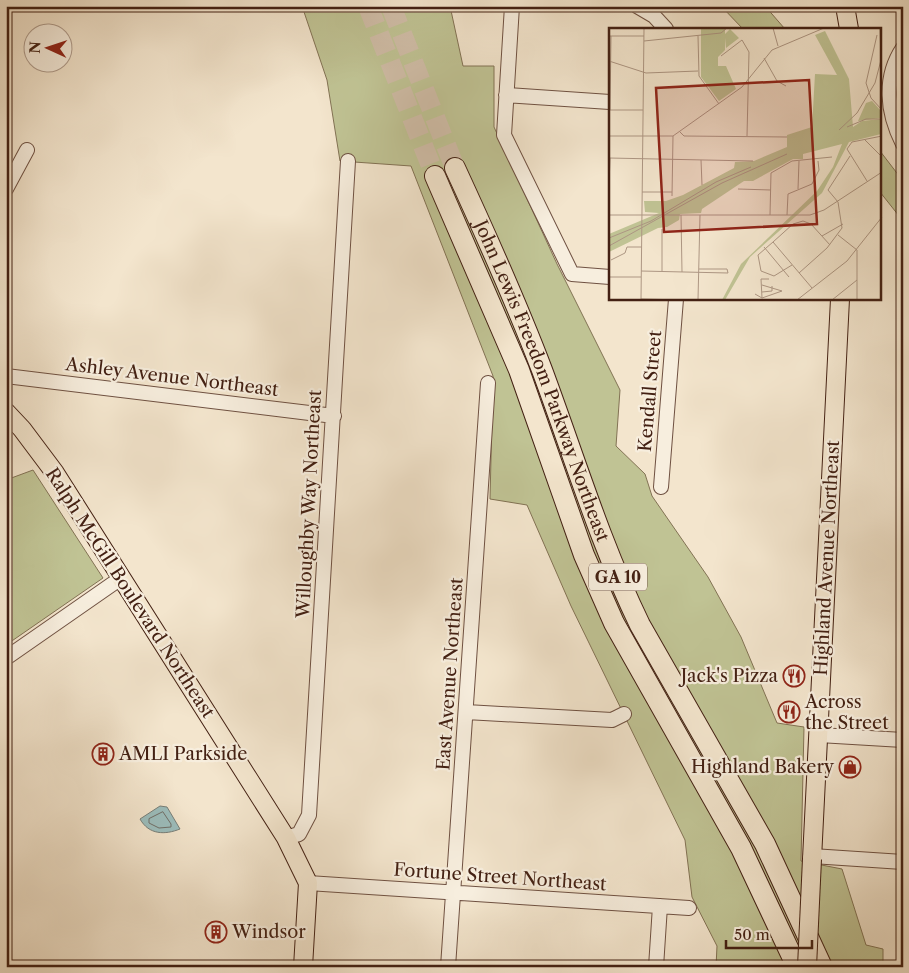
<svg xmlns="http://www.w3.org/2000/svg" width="909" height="973" font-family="'Libre Caslon Text',serif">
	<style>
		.green { fill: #c0c394; stroke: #827254 }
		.water { fill: #9cbebd; stroke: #787f79 }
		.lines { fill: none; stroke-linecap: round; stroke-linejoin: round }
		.shore { stroke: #706f68; stroke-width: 1 }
		.highway-tunnel { stroke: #d0bea8; stroke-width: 20; stroke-dasharray: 20 10; stroke-linecap: butt }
		.minor-casing { stroke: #6f5142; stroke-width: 16 }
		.major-casing { stroke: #432013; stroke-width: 20 }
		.highway-casing { stroke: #432013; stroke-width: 22 }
		.minor { stroke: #f7eede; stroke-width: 14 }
		.major { stroke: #f3e5cd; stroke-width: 18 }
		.highway { stroke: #f3e5cd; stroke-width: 20 }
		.major-bridge-casing { stroke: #432013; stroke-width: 20; stroke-linecap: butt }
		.major-bridge { stroke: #f3e5cd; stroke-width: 18 }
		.labels { text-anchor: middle; stroke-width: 4.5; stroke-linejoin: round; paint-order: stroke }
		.shield { fill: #f7eede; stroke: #795e50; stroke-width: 1 }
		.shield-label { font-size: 16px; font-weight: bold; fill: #432013 }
		.street-label { font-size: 18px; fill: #432013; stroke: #f7eede }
		.poi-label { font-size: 18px; fill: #432013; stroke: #f7eede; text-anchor: start }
		.inset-road { fill: none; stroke: #ad9683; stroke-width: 1 }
		.view { fill: #8f2418; fill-opacity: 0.15; stroke: #8f2418; stroke-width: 2.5 }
		.inset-edge { fill: none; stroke: #432013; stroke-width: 2.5 }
	</style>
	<rect width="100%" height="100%" fill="#f3e5cd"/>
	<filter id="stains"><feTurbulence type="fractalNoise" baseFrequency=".004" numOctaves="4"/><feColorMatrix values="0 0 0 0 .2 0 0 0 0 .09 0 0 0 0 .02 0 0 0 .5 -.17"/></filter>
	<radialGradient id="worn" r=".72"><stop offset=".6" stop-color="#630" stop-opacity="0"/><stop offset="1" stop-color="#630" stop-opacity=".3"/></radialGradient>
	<path class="green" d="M302 6H450L463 66H494V127L557 264 620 390 616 446 645 474 652 496 708 577 741 637 777 723 804 727 801 861 842 869 866 945 883 949V967H716L717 946 692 897 685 840 571 606 527 505 490 499 493 376 411 166 340 161 327 80Z
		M721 6H765L785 29H743Z
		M880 151 903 181V221L880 192Z
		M33 470 103 578 6 645V480Z"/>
	<path class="water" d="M160 806 167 807 180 829C165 835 149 835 140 819Z"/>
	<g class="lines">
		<path class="shore" d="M163 812 171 824V827L159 828 149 823V819Z"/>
		<path class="highway-tunnel" d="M368 6 435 176
			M391 6 455 168"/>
		<g class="minor-casing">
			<path id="minor" d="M512 6 504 135 572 274 610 277
				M637 6 654 16 666 29
				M903 48C883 78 887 113 903 144
				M506 95 610 102
				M6 189 27 150
				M6 376 334 416
				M661 487 676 299
				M6 658 121 578
				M466 712 612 720 624 714
				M819 735 903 740
				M286 838 299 834 309 815 348 161
				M812 856 903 862
				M308 883 689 908
				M448 967 488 383
				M656 967 660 906"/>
		</g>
		<g class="major-casing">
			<path id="major" d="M845 6 849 29
				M6 412 22 429 55 473 286 838 308 883 303 967
				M812 859 840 299"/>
		</g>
		<g class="highway-casing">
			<g id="highway">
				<path id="s1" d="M455 168C486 235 516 302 542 370 574 456 600 543 640 625L765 844 822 967"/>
				<path d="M435 176 519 370 584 555 614 623 741 848 797 967"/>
			</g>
		</g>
		<use href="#minor" class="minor"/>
		<use href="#major" class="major"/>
		<use href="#highway" class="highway"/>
		<g class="major-bridge-casing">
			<path id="major-bridge" d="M807 967 812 859"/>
		</g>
		<use href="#major-bridge" class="major-bridge"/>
	</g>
	<defs>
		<g id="restaurant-ring" transform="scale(1.125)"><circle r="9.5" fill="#f7eede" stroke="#8f2418" stroke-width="1.5"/><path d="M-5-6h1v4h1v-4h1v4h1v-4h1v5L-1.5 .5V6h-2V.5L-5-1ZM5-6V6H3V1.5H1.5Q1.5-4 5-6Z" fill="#8f2418"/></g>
		<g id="building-ring" transform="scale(1.125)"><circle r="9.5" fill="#f7eede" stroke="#8f2418" stroke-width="1.5"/><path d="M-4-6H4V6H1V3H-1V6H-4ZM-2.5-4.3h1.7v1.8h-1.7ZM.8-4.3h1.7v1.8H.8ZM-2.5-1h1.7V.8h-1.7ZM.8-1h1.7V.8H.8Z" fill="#8f2418"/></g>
		<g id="shop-ring" transform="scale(1.125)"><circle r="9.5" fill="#f7eede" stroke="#8f2418" stroke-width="1.5"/><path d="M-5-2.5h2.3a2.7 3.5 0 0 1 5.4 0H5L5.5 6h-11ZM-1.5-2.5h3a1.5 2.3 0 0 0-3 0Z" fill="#8f2418"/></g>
	</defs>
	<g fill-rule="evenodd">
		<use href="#restaurant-ring" x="794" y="676"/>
		<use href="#restaurant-ring" x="789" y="712"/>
		<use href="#building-ring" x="103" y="754"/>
		<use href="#shop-ring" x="850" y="767"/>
		<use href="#building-ring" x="216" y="932"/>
	</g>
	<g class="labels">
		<rect class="shield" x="589" y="563.5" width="58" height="27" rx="4"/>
		<g class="shield-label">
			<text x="618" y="583">GA 10</text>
		</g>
		<g class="street-label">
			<text transform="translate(172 377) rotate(7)" y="6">Ashley Avenue Northeast</text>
			<text dy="6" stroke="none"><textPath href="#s1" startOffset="230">John Lewis Freedom Parkway Northeast</textPath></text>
			<text transform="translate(650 391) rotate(-85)" y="6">Kendall Street</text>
			<text transform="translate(309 504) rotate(-87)" y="6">Willoughby Way Northeast</text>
			<text transform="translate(827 558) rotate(-87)" y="6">Highland Avenue Northeast</text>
			<text transform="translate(130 593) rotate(57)" y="6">Ralph McGill Boulevard Northeast</text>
			<text transform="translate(450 674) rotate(-86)" y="6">East Avenue Northeast</text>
			<text transform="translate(500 877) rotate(4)" y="6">Fortune Street Northeast</text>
		</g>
		<g class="poi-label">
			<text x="778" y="682" text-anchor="end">Jack's Pizza</text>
			<text x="805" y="708">Across<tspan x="805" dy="21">the Street</tspan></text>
			<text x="119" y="760">AMLI Parkside</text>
			<text x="834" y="773" text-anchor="end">Highland Bakery</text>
			<text x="232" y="938">Windsor</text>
		</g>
	</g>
	<g transform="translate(609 28)">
		<rect width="272" height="272" fill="#f3e5cd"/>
		<path d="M92 0H116V6L121 1 130 10 117 20 116 10V22L109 29V38H117L127 61 110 73 92 49ZM216 3 240 51 244 99 253 93 272 91V106L240 114 213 165 141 229 116 272H113L132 236 208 163 224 139 233 116 194 126V131H184L144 153H135L93 181 92 185 71 186 70 192 58 199 49 200 0 224V206L50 185 36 184 35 173H57L74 167 125 140 126 134 145 133 178 119V107L203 99 206 46 228 47 206 7ZM263 73 272 83V90L249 93 257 75Z" fill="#c0c394"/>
		<path class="inset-road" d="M164 0 169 18M268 7 257 55 262 70 273 82M1 8H35M89 8 90 48 110 76M35 13 112 5 118 0M112 28 133 12 140 24 138 108M155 30 168 53 177 58M0 33 37 45 89 43M1 82 2 8M1 82H34M238 99 257 91H273M230 102 248 85 266 55 272 32 271 0M71 104 75 108 178 109M0 108H64L133 59 163 22 215 0M256 112 273 129M0 130 144 133M92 132 93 157M258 153 238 121 243 114 273 108M0 157 1 130M129 161 162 162M189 161 190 133M33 164H63M63 168 64 108M0 187H201L215 182 273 144M72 187 73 244M161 187 162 145 183 133 223 129M178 187 179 166 203 156 210 142 209 133M229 207 248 222V272M213 208 234 196M0 210 42 193 107 154 142 139M164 214 149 227 152 243 165 248 183 237M0 218 113 155 178 126M155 219 180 249M2 232 16 225 18 219H33M90 241H118L119 245M32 243 119 245M53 243V201M190 245 218 220 233 200 229 174 219 162 241 128M0 249H32M203 260 164 214 184 196 194 193 202 196 221 217M153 264 163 263V258M146 266 153 270 173 263 153 257M153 270 152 251H160M32 271 74 272M32 272 35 0M89 272 91 187M188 272 238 233 273 189M223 272 248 252"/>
		<path class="view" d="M200 52 208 196 55 204 47 60Z"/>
		<rect width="272" height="272" class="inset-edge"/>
	</g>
	<rect width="909" height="973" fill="none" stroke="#f3e5cd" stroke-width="25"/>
	<rect x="8" y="8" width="894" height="958" fill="none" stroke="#432013" stroke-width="2.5"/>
	<rect x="12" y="12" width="884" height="948" fill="none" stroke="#432013"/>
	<g transform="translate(48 48) rotate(273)"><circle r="24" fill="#f7eede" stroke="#af9c8d"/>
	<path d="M0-4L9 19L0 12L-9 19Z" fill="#8f2418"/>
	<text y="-8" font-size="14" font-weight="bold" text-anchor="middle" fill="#432013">N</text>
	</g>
	<path d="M726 940v8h86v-8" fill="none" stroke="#432013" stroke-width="2.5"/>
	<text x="734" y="940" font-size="15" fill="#432013" stroke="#f7eede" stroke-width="4" paint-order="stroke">50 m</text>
	<rect width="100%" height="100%" filter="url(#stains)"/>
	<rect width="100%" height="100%" fill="url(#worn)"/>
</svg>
